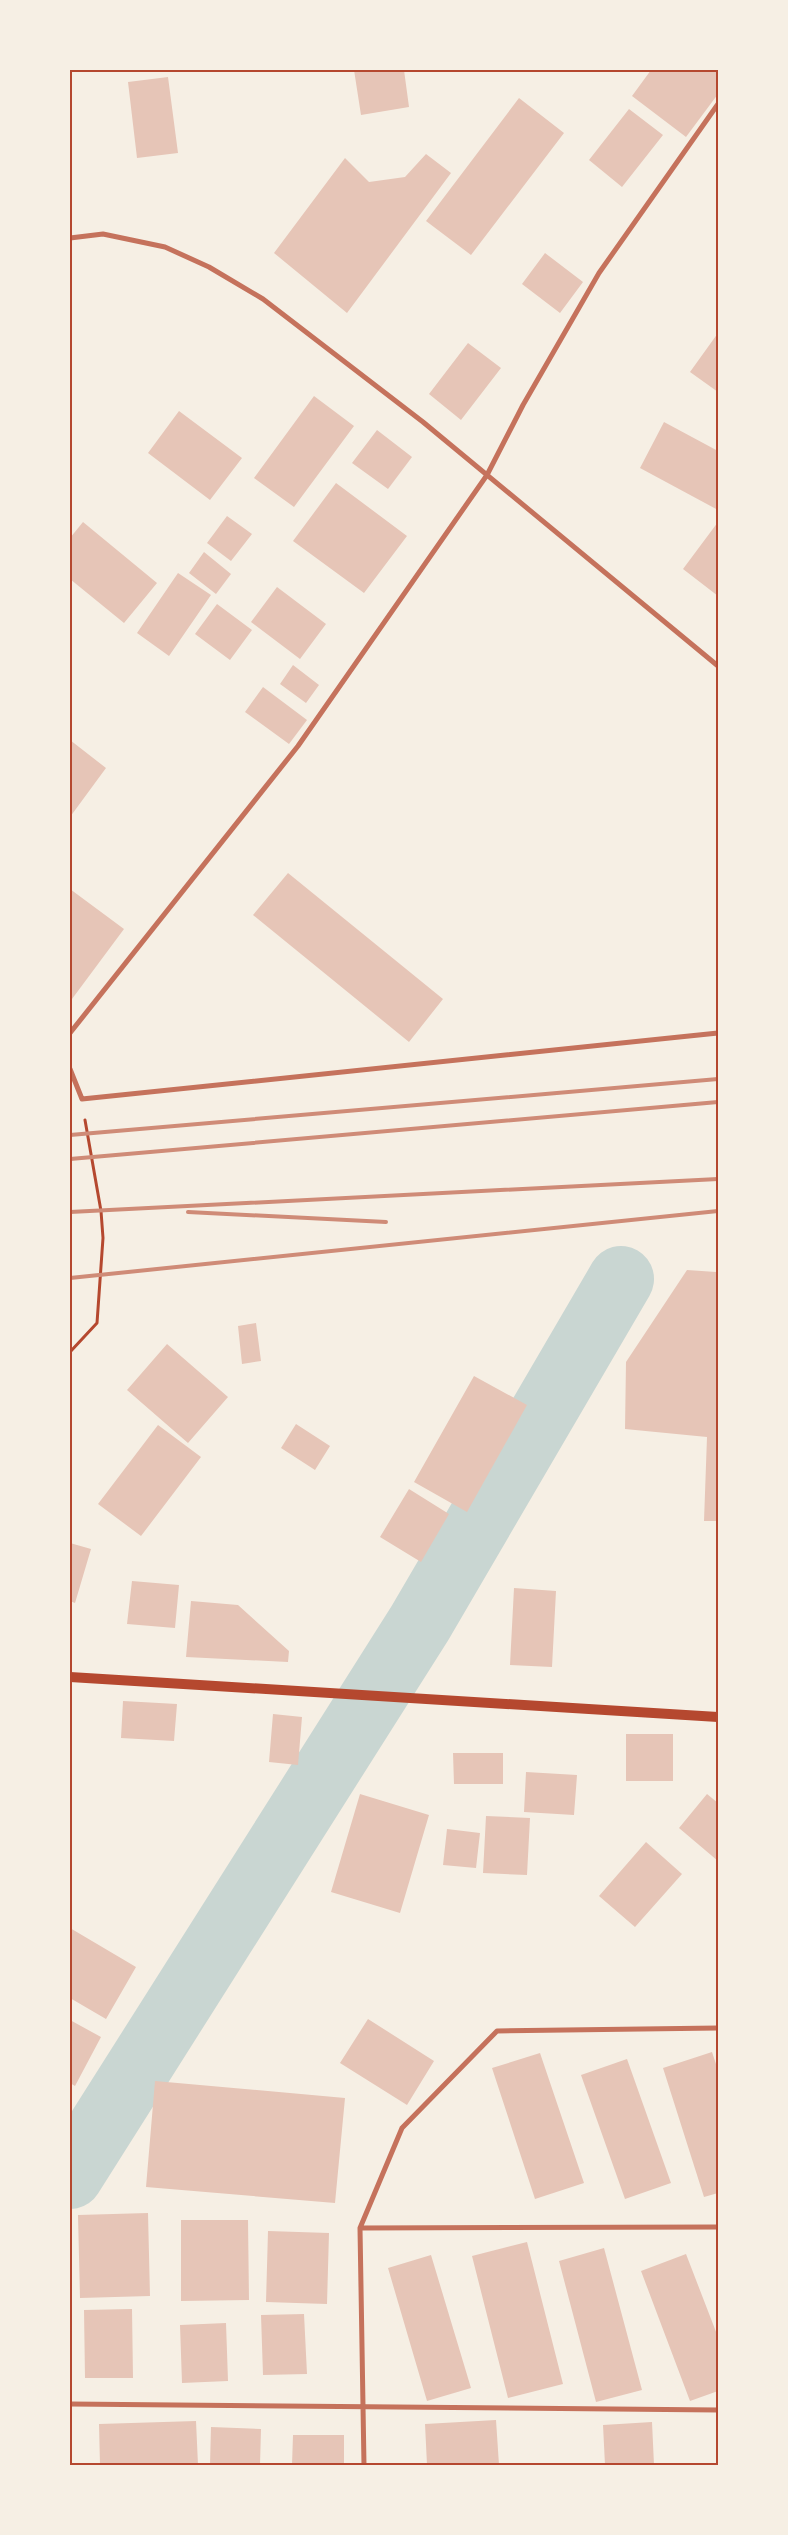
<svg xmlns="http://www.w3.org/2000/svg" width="788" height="2535" font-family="'PT Sans Narrow',sans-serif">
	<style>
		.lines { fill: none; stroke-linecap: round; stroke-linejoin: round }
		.river { stroke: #c9d6d2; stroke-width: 66 }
		.building { fill: #e6c5b7 }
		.path { stroke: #b5482f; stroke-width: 3 }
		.minor { stroke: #c5725c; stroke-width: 5 }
		.secondary { stroke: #b5482f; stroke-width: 10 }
		.rail { stroke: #cf8b77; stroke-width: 4 }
		.neatline { fill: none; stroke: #b5482f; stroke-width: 2 }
	</style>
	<rect width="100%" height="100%" fill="#f6efe4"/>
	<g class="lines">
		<path class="river" d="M70 2176 420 1623 621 1279"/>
	</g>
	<path class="building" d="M354 70H404L409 107 361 115Z
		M651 70H718V94L686 137 632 96Z
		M168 77 178 153 137 158 128 82Z
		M519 98 564 133 471 255 426 221Z
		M629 109 663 135 622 187 589 160Z
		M426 154 451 173 347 313 274 253 345 158 369 182 405 177Z
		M545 253 583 282 560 313 522 284Z
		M718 333V392L690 372Z
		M468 343 501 368 461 420 429 394Z
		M314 396 354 426 294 507 254 478Z
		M179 411 242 458 210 500 148 453Z
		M664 422 718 451V510L640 468Z
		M377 430 412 457 388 489 352 463Z
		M336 483 407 536 364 593 293 541Z
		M227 516 252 534 231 561 207 543Z
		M83 522 157 583 124 623 70 579V538Z
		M718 522V596L683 569Z
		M204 552 231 574 216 594 189 573Z
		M178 573 211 595 169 656 137 633Z
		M277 587 326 624 300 659 251 622Z
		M217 604 252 630 230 660 195 634Z
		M293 665 319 685 306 703 280 684Z
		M263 687 307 720 289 744 245 712Z
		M70 740 106 768 70 817Z
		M288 873 443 999 409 1042 253 915Z
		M70 889 124 929 72 999 70 998Z
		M716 1257H718V1521H704L707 1437 625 1429 626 1362 687 1270 716 1272Z
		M256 1323 261 1361 242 1364 238 1326Z
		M167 1344 228 1397 188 1443 127 1390Z
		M474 1376 527 1405 467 1512 414 1482Z
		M296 1424 330 1446 315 1470 281 1448Z
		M158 1425 201 1457 141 1536 98 1504Z
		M409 1489 449 1514 421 1562 380 1537Z
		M70 1543 91 1549 75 1603 70 1601Z
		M132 1581 179 1585 175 1628 127 1624Z
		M514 1588 556 1591 552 1667 510 1665Z
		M191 1601 238 1605 289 1651 288 1662 186 1657Z
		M123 1701 177 1704 174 1741 121 1738Z
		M273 1714 302 1717 298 1765 269 1762Z
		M626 1734H673V1781H626Z
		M453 1753H503V1784H454Z
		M526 1772 577 1775 574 1815 524 1812Z
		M360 1794 429 1815 400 1913 331 1892Z
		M707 1794 718 1803V1861L679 1828Z
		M486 1816 530 1818 527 1875 483 1873Z
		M447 1829 480 1833 476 1868 443 1865Z
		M646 1842 682 1874 635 1927 599 1896Z
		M70 1928 136 1967 106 2019 70 1998Z
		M368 2019 434 2061 407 2105 340 2063Z
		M70 2020 101 2037 75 2086 70 2083Z
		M712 2052 718 2070V2193L704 2197 663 2068Z
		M540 2053 584 2183 535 2199 492 2068Z
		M627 2059 671 2183 625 2199 581 2075Z
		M155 2081 345 2098 335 2203 146 2187Z
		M148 2213 150 2296 80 2298 78 2215Z
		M181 2220H248L249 2300 181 2301Z
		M268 2231 329 2233 327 2304 266 2302Z
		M527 2242 563 2384 508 2398 472 2256Z
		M604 2248 642 2390 596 2402 559 2261Z
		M686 2254 718 2337V2391L690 2401 641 2271Z
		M431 2255 471 2388 427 2401 388 2268Z
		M132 2309 133 2378H85L84 2310Z
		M304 2314 307 2374 263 2375 261 2315Z
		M226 2323 228 2381 182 2383 180 2325Z
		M496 2420 499 2465H427L425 2424Z
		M196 2421 198 2465H100L99 2424Z
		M652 2422 654 2465H605L603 2425Z
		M211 2427 261 2429 260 2465H210Z
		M293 2435H344V2465H292Z"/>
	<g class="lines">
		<path class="path" d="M70 1352 97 1323 103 1238 101 1211 85 1120"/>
		<path class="minor" d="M70 238 103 234 165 247 209 267 263 299 423 422 718 666
			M70 1033 298 746 487 475 523 405 599 273 718 104
			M70 1069 82 1099 718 1033
			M360 2228 718 2227
			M70 2404 718 2410
			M364 2465 360 2228 402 2128 497 2031 718 2028"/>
		<path class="secondary" d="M70 1677 718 1717"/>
		<path class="rail" d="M70 1135 718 1079
			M70 1159 718 1102
			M70 1212 718 1179
			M188 1212 386 1222
			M70 1278 718 1211"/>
	</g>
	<rect width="788" height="2535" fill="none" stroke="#f6efe4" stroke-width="142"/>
	<rect x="71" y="71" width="646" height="2393" class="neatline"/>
</svg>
